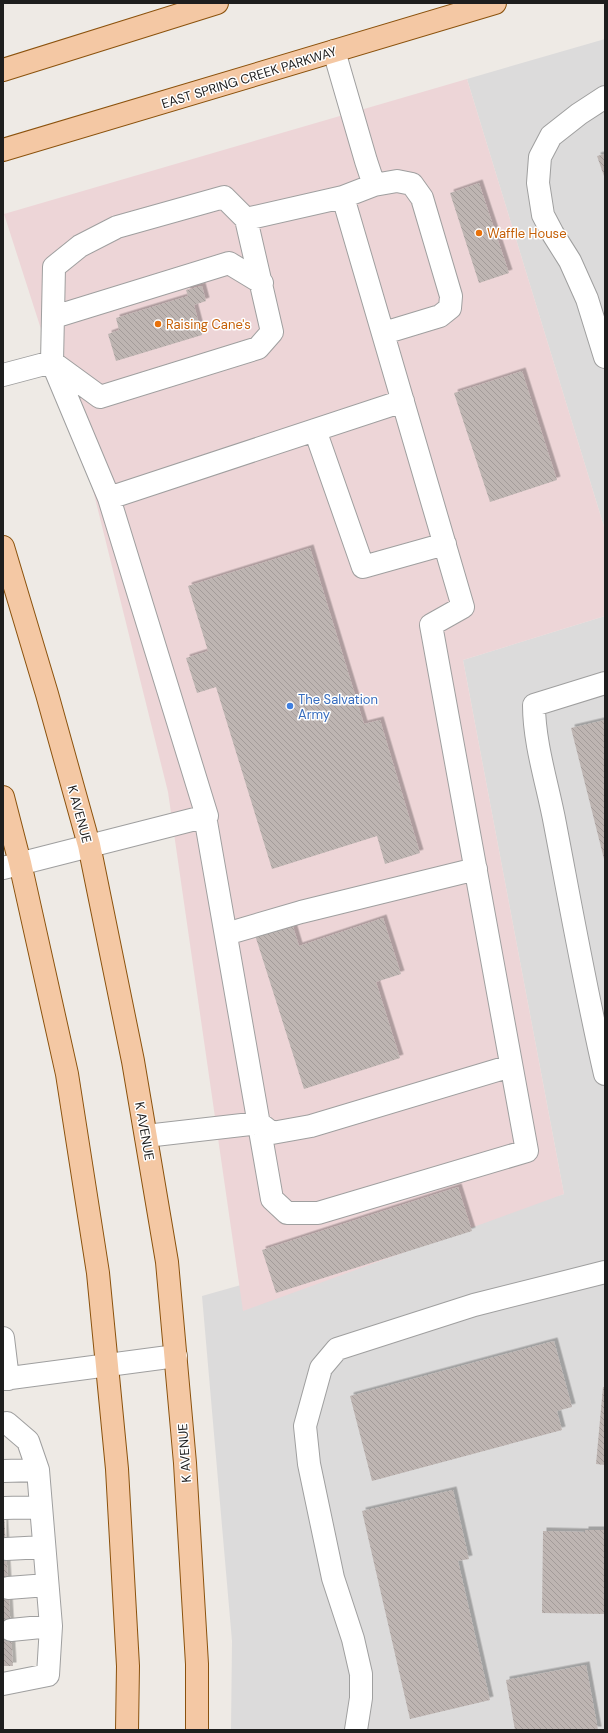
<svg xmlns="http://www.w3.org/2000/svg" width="608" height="1733" font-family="'DM Sans',sans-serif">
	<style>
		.residential { fill: #dcdbdb }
		.commercial { fill: #edd5d7 }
		.building { fill: url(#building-back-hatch); filter: url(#shadow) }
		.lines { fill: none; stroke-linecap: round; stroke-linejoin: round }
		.minor-casing { stroke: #9f9f9f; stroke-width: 24 }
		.major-casing { stroke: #8b520d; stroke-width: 24 }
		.minor { stroke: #fff; stroke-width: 22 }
		.major { stroke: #f4c8a4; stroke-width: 22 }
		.food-dot { fill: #e8710a; stroke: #fff; stroke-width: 1.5 }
		.shop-dot { fill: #3f7fe0; stroke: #fff; stroke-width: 1.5 }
		.labels { text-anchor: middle; stroke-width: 3; stroke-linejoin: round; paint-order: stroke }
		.street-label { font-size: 13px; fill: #1e1e1e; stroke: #fff }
		.food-label { font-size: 13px; fill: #c56008; stroke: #fff; text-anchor: start }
		.shop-label { font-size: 13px; fill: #366cbe; stroke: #fff; text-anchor: start }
	</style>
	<defs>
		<pattern id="building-back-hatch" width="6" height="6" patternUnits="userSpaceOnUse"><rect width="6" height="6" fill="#beb5b2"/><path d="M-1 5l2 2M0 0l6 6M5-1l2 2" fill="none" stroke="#a39b99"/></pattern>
		<filter id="shadow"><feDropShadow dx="3.5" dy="-3.5" stdDeviation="0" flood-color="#0004"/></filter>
	</defs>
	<rect width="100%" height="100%" fill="#eeeae5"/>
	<path class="residential" d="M605 39V530L467 79Z
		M605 616V1730H231L232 1641 202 1296 564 1194 463 660Z"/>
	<path class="commercial" d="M467 79 605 530V616L463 660 564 1194 243 1311 168 792 94 494 4 214Z"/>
	<path class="building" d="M605 154V179L597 156Z
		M479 183 509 273 479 283 450 193Z
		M202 286 206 301 194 305 202 335 116 361 108 334 119 330 116 318 188 296 186 290Z
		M522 371 557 480 490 502 454 393Z
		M310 548 364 724 380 720 420 853 385 864 377 836 272 869 216 687 197 693 186 658 208 651 188 586Z
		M605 720V859H604L571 728Z
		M383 918 401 974 376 982 400 1058 304 1089 255 935 292 923 299 946Z
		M458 1187 472 1231 276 1293 262 1250Z
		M554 1341 572 1407 557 1411 562 1430 372 1481 350 1396Z
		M603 1387H605V1465L596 1464Z
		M453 1490 469 1559 458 1561 490 1700 410 1719 362 1511Z
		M3 1513H4L13 1666H3Z
		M585 1530H605V1614L542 1613 543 1531 585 1532Z
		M586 1665 598 1730H515L506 1680Z"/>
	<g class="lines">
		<g class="minor-casing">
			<path id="minor" d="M334 51 366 161 374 185
				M605 97 579 114 551 136 540 157 538 183 543 215 553 234 570 261 587 299 605 357
				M54 317 229 263 262 283
				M52 362 100 397 258 348 272 332 246 219
				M52 362 109 498
				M3 375 52 362 54 267 80 246 117 227 224 197 246 219 343 197 374 185 397 181 412 184 422 198 451 296 450 308 440 316 384 333
				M315 430 363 567 445 544
				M605 683 534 705C534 744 548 786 555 824 571 908 586 992 605 1074
				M205 816 272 1199 287 1213H318L527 1151 431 625 463 607 343 197
				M3 868 207 816 109 498 403 401
				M226 934 301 912 476 869
				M146 1136 259 1123 272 1133 311 1126 511 1066
				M3 1338 8 1379
				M3 1379 176 1356
				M3 1424 7 1423 28 1441 38 1470 51 1626 48 1675 3 1684
				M3 1471 38 1470
				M4 1508 41 1507
				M6 1549 44 1547
				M8 1588 47 1585
				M11 1630 51 1626
				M356 1730 361 1698V1674L353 1639 333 1578 309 1464 305 1426 321 1368 337 1349 474 1305 605 1272"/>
		</g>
		<g class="major-casing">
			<path id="major" d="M3 70 217 3
				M3 150 495 3
				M3 547 47 694 89 845 133 1061 167 1262 185 1463 197 1664V1730
				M3 797 20 863 67 1074 98 1273 117 1469 128 1666 127 1730"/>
		</g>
		<use href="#minor" class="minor"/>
		<use href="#major" class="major"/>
	</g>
	<g class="food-dot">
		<circle cx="479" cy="233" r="4"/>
		<circle cx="158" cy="324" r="4"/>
	</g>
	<circle class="shop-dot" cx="290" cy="706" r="4"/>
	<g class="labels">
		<g class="street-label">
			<text transform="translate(249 77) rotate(-17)" y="5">EAST SPRING CREEK PARKWAY</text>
			<text transform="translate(80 814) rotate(75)" y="5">K AVENUE</text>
			<text transform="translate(145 1131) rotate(80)" y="5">K AVENUE</text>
			<text transform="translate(184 1453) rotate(-94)" y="5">K AVENUE</text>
		</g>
		<g class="food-label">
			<text x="487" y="238">Waffle House</text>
			<text x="166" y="329">Raising Cane's</text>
		</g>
		<g class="shop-label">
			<text x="298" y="704">The Salvation<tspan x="298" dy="15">Army</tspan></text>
		</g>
	</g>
	<rect width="608" height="1733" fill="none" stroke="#1e1e1e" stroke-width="8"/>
</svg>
